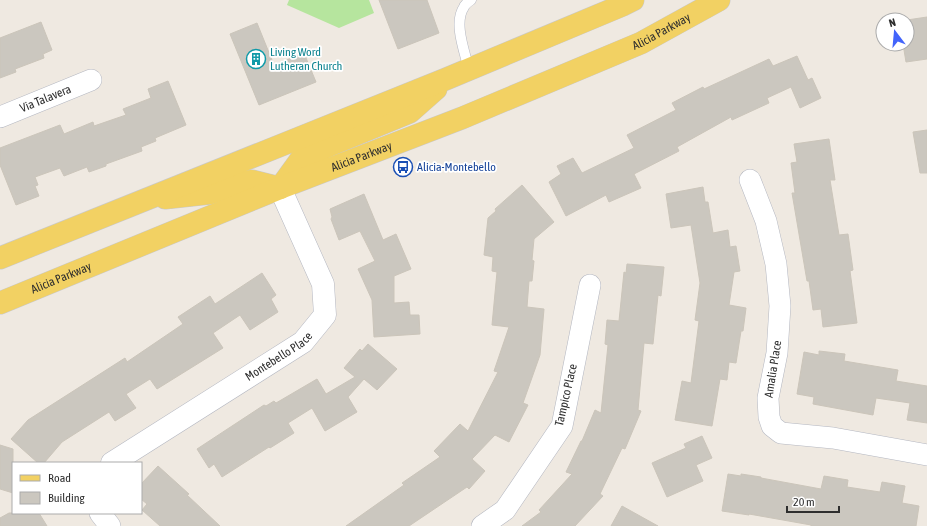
<svg xmlns="http://www.w3.org/2000/svg" width="927" height="526" font-family="'Asap Condensed',sans-serif">
	<style>
		.green { fill: #b6e59e }
		.building { fill: #cbc7bf; stroke: #cbc5ba }
		.lines { fill: none; stroke-linecap: round; stroke-linejoin: round }
		.service-casing { stroke: #b4b7c1; stroke-width: 11 }
		.minor-casing { stroke: #b4b7c1; stroke-width: 22 }
		.tertiary-casing { stroke: #b4b7c1; stroke-width: 23 }
		.primary-casing { stroke: #c9c9c9; stroke-width: 23 }
		.service { stroke: #fff; stroke-width: 10 }
		.minor { stroke: #fff; stroke-width: 21 }
		.tertiary { stroke: #fff; stroke-width: 22 }
		.primary { stroke: #f2d163; stroke-width: 22 }
		.labels { text-anchor: middle; stroke-width: 3.5; stroke-linejoin: round; paint-order: stroke }
		.street-label { font-size: 12px; fill: #2e2e2e; stroke: #fff }
		.culture-label { font-size: 12px; fill: #0d838f; stroke: #fff; text-anchor: start }
		.transit-label { font-size: 12px; fill: #164399; stroke: #fff; text-anchor: start }
	</style>
	<rect width="100%" height="100%" fill="#efe9e1"/>
	<path class="green" d="M289 0H369L374 13 339 28 287 5Z"/>
	<path class="building" d="M379 0H427L439 33 398 49Z
		M927 17V59L906 62 903 44H907V20Z
		M41 22 52 50 43 54 44 58 15 69 16 72 0 78V38Z
		M257 23 274 65 304 53 316 82 259 105 230 34Z
		M797 56 808 80 812 78 821 98 800 108 791 87 767 98 769 103 732 120 731 117 677 147 679 151 634 174 641 188 609 202 606 195 566 216 549 182 561 174 557 166 573 158 582 173 634 148 627 135 676 110 672 103 703 87 704 89 769 59 773 66Z
		M168 81 186 125 155 138 156 141 141 147 142 151 106 164V166L89 172 87 167 64 176 60 168 35 177 38 185 35 186 39 196 16 205 0 165V148L60 125 64 134 93 122 94 126 126 115 123 109 151 98 148 89Z
		M927 130V173H920L913 132Z
		M829 139 835 180H830L839 235 848 234 853 270 850 271 857 323 823 327 821 309 813 310 809 281H807L792 193H795L791 163 797 162 794 144Z
		M522 185 554 222 534 239 532 260 534 261 532 281H529L527 307 544 309 540 355 523 403 528 405 509 442 495 435 472 459 485 471 469 489 467 487 409 526H346L404 485 402 483 440 457 434 451 460 424 468 431 498 372 494 371 509 327 492 325 497 272 492 271 493 257 484 255 488 218 496 211 495 209Z
		M703 187 705 202H708L713 233 728 230 730 247 736 246 740 271 734 272 729 305 746 308 743 331H741L736 363 729 362 727 380 720 379 712 426 675 420 682 381 691 383 699 321 695 320 700 283 691 225 671 228 666 194Z
		M364 194 383 240 396 234 411 269 394 276V303L409 302 410 315H419L420 334 374 337 372 300 358 269 375 261 360 231 339 240 331 219 332 217 330 209Z
		M627 264 664 267 661 296 658 295 653 344 644 343 638 410 641 411 625 449 622 448 600 494 603 496 575 526H522L541 512 539 510 572 474 566 472 581 441H582L595 410 601 413 608 345 605 344 607 320 619 321 624 272 626 273Z
		M262 273 276 295 271 299 278 312 250 330 240 315 213 333 223 348 157 389 150 379 126 394 136 408 115 421 109 412 62 442 44 463H38L11 439 28 420 125 358 127 362 183 324 178 317 210 296 215 304Z
		M368 344 397 369 377 390 364 379 348 397 357 412 325 431 312 408 288 423 294 433 270 448 269 447 222 477 214 464 209 468 197 449 264 405 266 406 274 401 276 403 317 379 326 394 355 377 344 368 360 349 362 351Z
		M819 351 845 354 844 361 898 370 896 381 927 386V423L907 420 910 403 876 398 873 415 813 404 814 397 797 394 804 352 819 355Z
		M702 436 712 458 696 465 703 481 667 497 652 463 686 448 684 444Z
		M0 445 13 449V493L0 489Z
		M158 466 189 494 187 495 220 526H160L142 510 147 504 141 499V484Z
		M728 474 741 476V474L761 477V478L821 489 824 476 848 480 847 487 880 492 882 482 905 486 902 503 919 506 916 526H811V525L749 514V515L722 511Z
		M622 506 658 526H611Z
		M9 513H39L47 526H0V518Z"/>
	<g class="lines">
		<g class="service-casing">
			<path id="service" d="M469 70C465 52 453 23 464 7 465 4 468 2 471 0"/>
		</g>
		<g class="minor-casing">
			<g id="minor">
				<path id="s1" d="M0 117 91 80"/>
				<path d="M750 180 766 221 776 264 780 306 777 353 768 398 769 417 772 426 781 433 833 438 927 455"/>
				<path d="M100 513 110 526"/>
				<path d="M482 526 505 510 562 426 590 285"/>
			</g>
		</g>
		<g class="tertiary-casing">
			<g id="tertiary">
				<path id="s2" d="M112 463 303 342 325 315 323 284 280 188"/>
			</g>
		</g>
		<g class="primary-casing">
			<g id="primary">
				<path d="M165 198 211 193 242 182 252 181 280 188 301 159 330 145 410 112 436 89"/>
				<path d="M0 258 446 79 623 5 633 0"/>
				<path id="s3" d="M0 303 280 188 462 118 641 43 719 0"/>
			</g>
		</g>
		<use href="#service" class="service"/>
		<use href="#minor" class="minor"/>
		<use href="#tertiary" class="tertiary"/>
		<use href="#primary" class="primary"/>
	</g>
	<defs>
		<g id="building-ring" transform="scale(1)"><circle r="9.5" fill="#fff" stroke="#0f9aa8" stroke-width="1.5"/><path d="M-4-6H4V6H1V3H-1V6H-4ZM-2.5-4.3h1.7v1.8h-1.7ZM.8-4.3h1.7v1.8H.8ZM-2.5-1h1.7V.8h-1.7ZM.8-1h1.7V.8H.8Z" fill="#0f9aa8"/></g>
		<g id="bus-ring" transform="scale(1)"><circle r="9.5" fill="#fff" stroke="#1a4fb4" stroke-width="1.5"/><path d="M-5-6H5V4H4V6H2V4H-2V6H-4V4H-5ZM-3.5-4V0h7V-4ZM-3.5 1.2v1.5H-2V1.2ZM2 1.2v1.5H3.5V1.2Z" fill="#1a4fb4"/></g>
	</defs>
	<g fill-rule="evenodd">
		<use href="#building-ring" x="256" y="59"/>
		<use href="#bus-ring" x="403" y="167"/>
	</g>
	<g class="labels">
		<g class="street-label">
			<text dy="4" stroke="none"><textPath href="#s3" startOffset="715">Alicia Parkway</textPath></text>
			<text dy="4" stroke="none"><textPath href="#s1" startOffset="49">Via Talavera</textPath></text>
			<text dy="4" stroke="none"><textPath href="#s3" startOffset="390">Alicia Parkway</textPath></text>
			<text dy="4" stroke="none"><textPath href="#s3" startOffset="66">Alicia Parkway</textPath></text>
			<text dy="4" stroke="none"><textPath href="#s2" startOffset="198">Montebello Place</textPath></text>
			<text transform="translate(773 369) rotate(-81)" y="4">Amalia Place</text>
			<text transform="translate(566 395) rotate(-77)" y="4">Tampico Place</text>
		</g>
		<g class="culture-label">
			<text x="270" y="56">Living Word<tspan x="270" dy="14">Lutheran Church</tspan></text>
		</g>
		<g class="transit-label">
			<text x="417" y="171">Alicia-Montebello</text>
		</g>
	</g>
	<rect x="12" y="462" width="130" height="52" fill="#ffffff" stroke="#ababab"/>
	<rect x="20" y="475" width="20" height="6" fill="#f2d163" stroke="#ababab"/>
	<text x="48" y="482" font-size="12" fill="#2e2e2e">Road</text>
	<rect x="20" y="492" width="20" height="12" fill="#cbc7bf" stroke="#ababab"/>
	<text x="48" y="502" font-size="12" fill="#2e2e2e">Building</text>
	<g transform="translate(895 32) rotate(344)"><circle r="19" fill="#ffffff" stroke="#ababab"/>
	<path d="M0-3L7 15L0 10L-7 15Z" fill="#4264fb"/>
	<text y="-6" font-size="11" font-weight="bold" text-anchor="middle" fill="#2e2e2e">N</text>
	</g>
	<path d="M787 506v6h52v-6" fill="none" stroke="#2e2e2e" stroke-width="2"/>
	<text x="793" y="506" font-size="12" fill="#2e2e2e" stroke="#ffffff" stroke-width="3" paint-order="stroke">20 m</text>
</svg>
